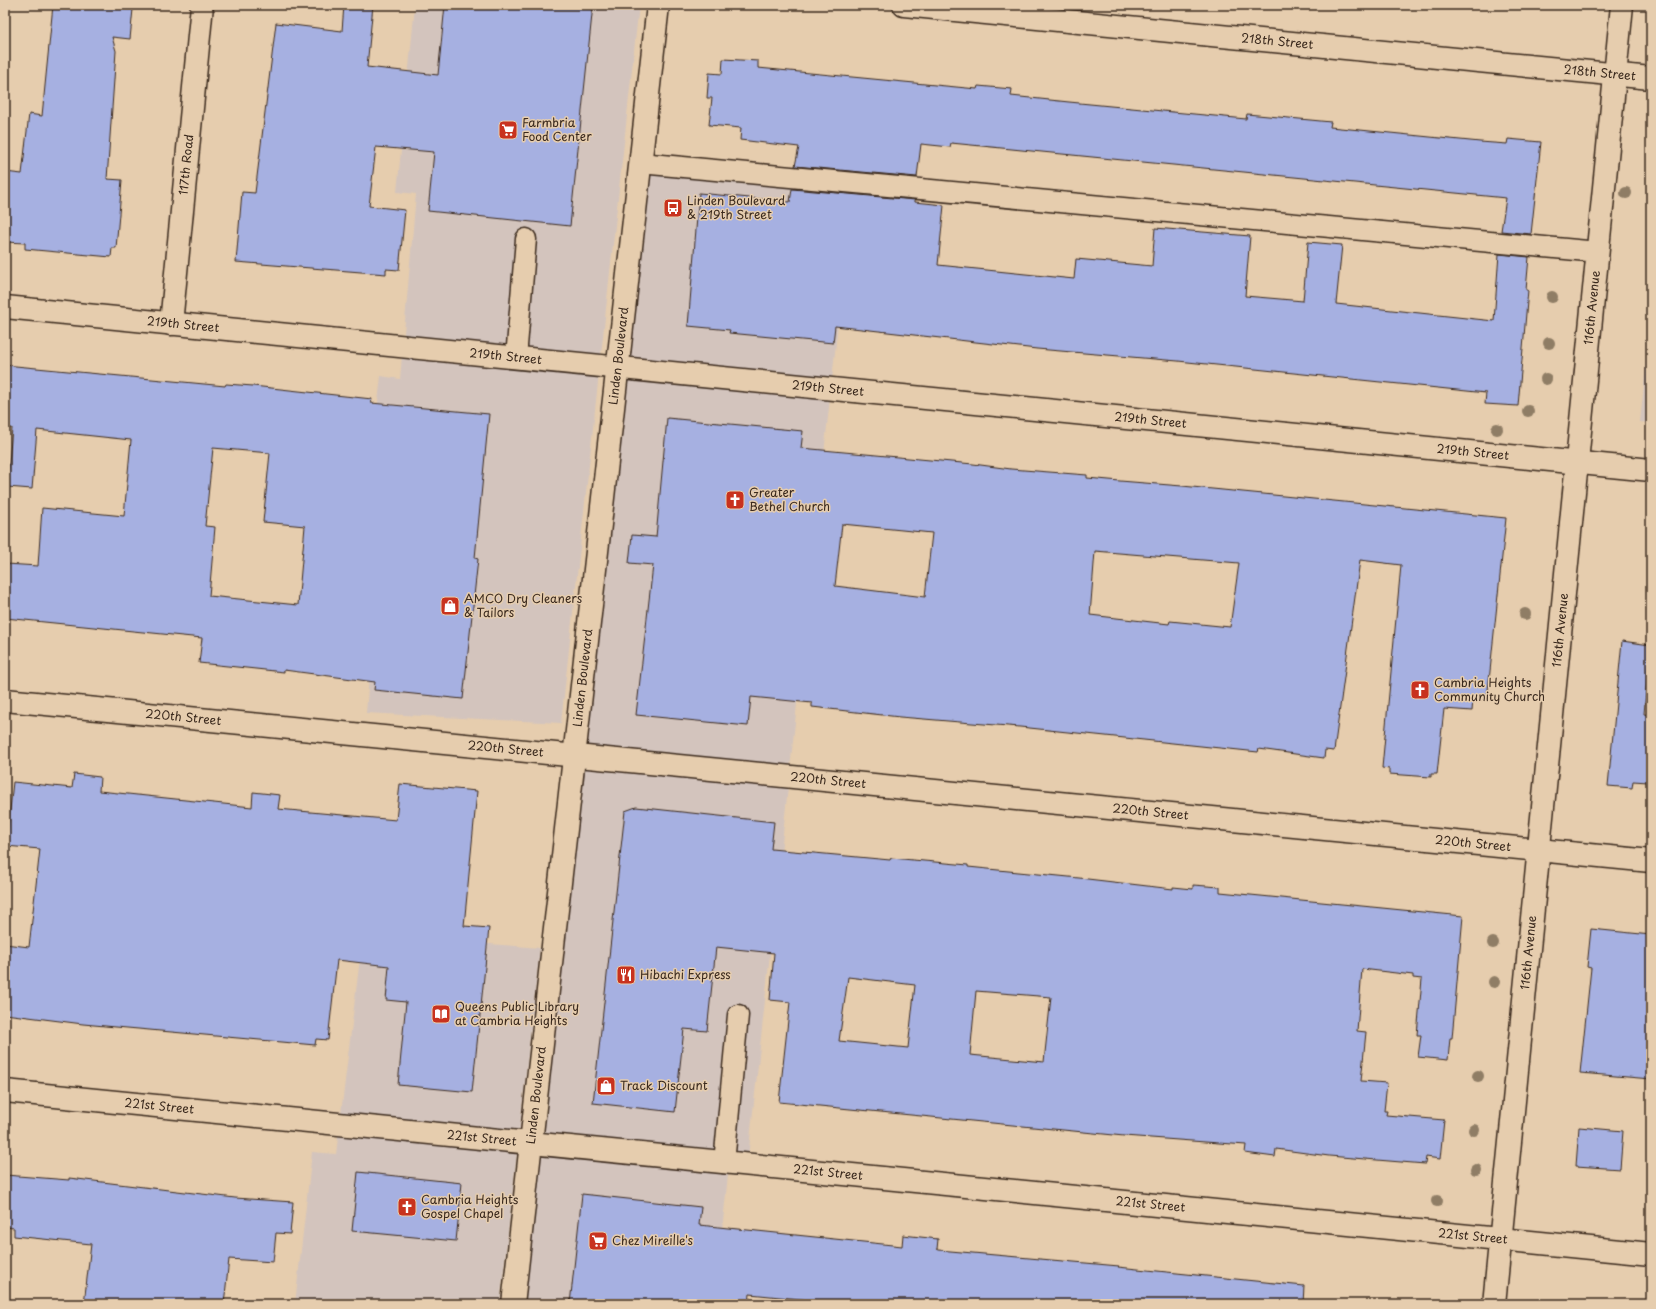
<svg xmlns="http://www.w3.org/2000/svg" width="1656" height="1309" font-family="'Playpen Sans',sans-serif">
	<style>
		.built { fill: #d3c4bd }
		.building { fill: #a6b0e1; stroke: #3b2a1e; fill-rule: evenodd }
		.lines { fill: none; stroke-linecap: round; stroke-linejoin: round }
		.service-casing { stroke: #3b2a1e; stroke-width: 23 }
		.minor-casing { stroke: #3b2a1e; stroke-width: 25 }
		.secondary-casing { stroke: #3b2a1e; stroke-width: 25 }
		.service { stroke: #e6cdae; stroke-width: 20 }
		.minor { stroke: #e6cdae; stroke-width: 22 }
		.secondary { stroke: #e6cdae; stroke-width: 22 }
		.tree { fill: #8f7d65 }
		.labels { text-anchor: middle; stroke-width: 3; stroke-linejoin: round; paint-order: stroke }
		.street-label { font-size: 12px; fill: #3b2a1e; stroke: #e6cdae }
		.poi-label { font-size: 12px; fill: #3b2a1e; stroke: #e6cdae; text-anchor: start }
	</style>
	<rect width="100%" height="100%" fill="#e6cdae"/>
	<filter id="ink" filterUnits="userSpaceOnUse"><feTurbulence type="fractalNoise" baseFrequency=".025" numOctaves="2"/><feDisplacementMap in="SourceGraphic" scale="8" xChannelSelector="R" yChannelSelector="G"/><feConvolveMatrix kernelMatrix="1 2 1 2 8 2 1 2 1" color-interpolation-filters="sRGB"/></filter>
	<g filter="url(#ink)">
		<path class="built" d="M415 5H639L561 723 366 713 380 544 362 540 381 376 400 379 416 194 397 192Z
			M644 166 853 185 748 1158 730 1157 714 1304H517Z
			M1651 319V423L1640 422Z
			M363 934 540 948 500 1304H295L312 1152 336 1154Z"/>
		<path class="building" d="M53 5H102L133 9 130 39 112 37 116 51 107 179 122 180 116 248H112L111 257 25 249V243L5 242V172L22 174 29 114 42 116Z
			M344 5H373L367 67 438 75 445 5H593L570 226 428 211 434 152 376 147 369 206 405 210 399 270 386 269V274L236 262 242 192 255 193 276 23 342 31Z
			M723 59 758 61V68L977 89 978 86 1012 89 1011 96 1069 102 1246 119 1247 114 1331 122 1330 127 1480 142 1507 144 1508 139 1541 142 1531 234 1501 231 1506 198 951 143 950 147 921 144 917 177 795 166 799 147 740 140 741 128 709 125 712 98H707L709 73 722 74Z
			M792 189 915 200V202L944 205 938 265 1074 279 1076 259 1152 266 1155 228 1250 236 1245 296 1303 301 1308 242 1342 245 1336 304 1494 321 1499 254 1529 257 1526 290H1528L1518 406 1485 404 1486 393 1178 361 1037 349 835 326 833 343 729 333 730 330 688 326 699 193 790 202Z
			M5 365 225 386 226 384 253 386 372 399 371 403 489 414 475 558 478 559 463 699 374 690 375 682 284 670V672L199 663 202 638 5 618 6 564 38 566 42 508 124 516 131 440 37 430 32 489 7 487 12 428H5ZM213 448 270 453 263 522 305 526 298 605 209 596 215 527 205 526Z
			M667 418 803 431 801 448 973 464 1011 469 1087 475V478L1120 481 1182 486 1506 518 1487 700 1473 699 1472 711 1444 709 1437 774H1431V777L1389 774V769L1382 768 1401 565 1360 560 1334 751 1325 750 1324 758 1259 749 1258 752 1020 727 900 717 812 707V703L751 697 748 726 636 715 653 565 629 563 632 535 656 537ZM842 524 932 533 925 597 835 586ZM1095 551 1239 563 1230 627 1170 621 1169 624 1090 615Z
			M1622 641 1650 645 1644 714 1651 715V753L1648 782 1633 781 1632 788 1608 786Z
			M74 774 100 777 99 791 252 807 253 792 280 795 278 809 396 820 400 784 477 791 464 926 489 928 472 1092 398 1085 406 1002 386 1000 389 966 337 960 328 1040 316 1039 315 1045 83 1024 5 1014V944L29 947 40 849 6 846 13 782 72 788Z
			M636 807 774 822 771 849 890 860 891 858 968 865V867L1079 878 1173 889V887L1193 889V885L1220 887V892L1463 916 1452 1038H1450L1448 1060 1418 1057 1421 1035H1417L1422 979 1413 978V975L1362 969 1357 1031 1366 1032 1361 1081 1387 1083 1384 1111H1387L1386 1115 1444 1120 1440 1159 1426 1157 1425 1164 1329 1156 1276 1149 1275 1157 1245 1153 1246 1145 1124 1136 779 1102 790 1002 770 1000 774 953 716 947 707 1031 684 1029 675 1112 593 1103 625 811ZM848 977 915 985 908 1048 839 1041ZM976 991 1051 997 1044 1062 970 1055Z
			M1591 929 1651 935V1079L1580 1073 1591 968 1587 967Z
			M1579 1127 1623 1131 1620 1169 1576 1166Z
			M358 1172 462 1183 456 1241 352 1231Z
			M5 1175 69 1180V1178L235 1198 293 1202 290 1234 276 1233 273 1262 229 1259 224 1304H84L91 1244 14 1236V1228L5 1227Z
			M582 1194 701 1207 699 1225 902 1246 903 1235 938 1239 937 1249 939 1250 1119 1266 1118 1267 1304 1286 1303 1304H850L750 1294 749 1304H570Z"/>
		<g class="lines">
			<g class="service-casing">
				<path id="service" d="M640 163 1598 252
					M516 358 526 239
					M724 1163 738 1015"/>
			</g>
			<g class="minor-casing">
				<g id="minor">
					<path id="s1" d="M904 5 1651 78"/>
					<path id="s2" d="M5 307 1651 470"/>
					<path id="s3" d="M171 324 202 5"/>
					<path id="s4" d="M5 700 1651 861"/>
					<path id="s5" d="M5 1091 1651 1254"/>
					<path id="s6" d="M1494 1304 1622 5"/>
				</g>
			</g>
			<g class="secondary-casing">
				<g id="secondary">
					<path id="s7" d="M513 1304 658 5"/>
				</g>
			</g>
			<use href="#service" class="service"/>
			<use href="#minor" class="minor"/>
			<use href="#secondary" class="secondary"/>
		</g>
		<g class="tree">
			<circle cx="1626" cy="193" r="6"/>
			<circle cx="1552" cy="297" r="6"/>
			<circle cx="1549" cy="343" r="6"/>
			<circle cx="1546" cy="379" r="6"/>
			<circle cx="1528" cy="411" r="6"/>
			<circle cx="1497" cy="429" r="6"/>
			<circle cx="1525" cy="614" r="6"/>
			<circle cx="1493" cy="943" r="6"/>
			<circle cx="1494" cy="982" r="6"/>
			<circle cx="1478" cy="1076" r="6"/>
			<circle cx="1474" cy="1130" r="6"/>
			<circle cx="1476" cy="1170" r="6"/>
			<circle cx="1437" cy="1201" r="6"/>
		</g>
	</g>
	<defs>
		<g id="supermarket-square" transform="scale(1)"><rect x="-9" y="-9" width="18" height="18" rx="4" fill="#c8321e" stroke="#e6cdae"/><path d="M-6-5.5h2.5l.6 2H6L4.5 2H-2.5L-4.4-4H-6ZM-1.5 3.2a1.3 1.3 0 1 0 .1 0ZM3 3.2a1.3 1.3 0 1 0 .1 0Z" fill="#fff"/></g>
		<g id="bus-square" transform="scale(1)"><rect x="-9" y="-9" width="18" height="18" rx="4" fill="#c8321e" stroke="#e6cdae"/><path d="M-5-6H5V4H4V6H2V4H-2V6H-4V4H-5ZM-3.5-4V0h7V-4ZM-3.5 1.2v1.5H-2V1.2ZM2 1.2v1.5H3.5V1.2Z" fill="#fff"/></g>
		<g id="church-square" transform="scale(1)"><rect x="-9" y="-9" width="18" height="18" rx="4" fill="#c8321e" stroke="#e6cdae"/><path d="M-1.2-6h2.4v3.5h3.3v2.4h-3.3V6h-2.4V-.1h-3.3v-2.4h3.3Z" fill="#fff"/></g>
		<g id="shop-square" transform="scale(1)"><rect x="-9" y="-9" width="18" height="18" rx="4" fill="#c8321e" stroke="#e6cdae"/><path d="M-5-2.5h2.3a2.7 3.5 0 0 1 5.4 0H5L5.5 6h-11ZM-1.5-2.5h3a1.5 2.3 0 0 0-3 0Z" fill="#fff"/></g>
		<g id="restaurant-square" transform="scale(1)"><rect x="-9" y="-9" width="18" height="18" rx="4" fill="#c8321e" stroke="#e6cdae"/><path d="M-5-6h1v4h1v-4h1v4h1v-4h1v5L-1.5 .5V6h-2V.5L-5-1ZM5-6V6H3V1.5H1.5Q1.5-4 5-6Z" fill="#fff"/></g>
		<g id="library-square" transform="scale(1)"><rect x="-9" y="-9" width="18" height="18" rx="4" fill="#c8321e" stroke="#e6cdae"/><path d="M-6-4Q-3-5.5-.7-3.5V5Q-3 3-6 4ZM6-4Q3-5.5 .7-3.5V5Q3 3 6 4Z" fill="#fff"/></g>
	</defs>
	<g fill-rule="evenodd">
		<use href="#supermarket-square" x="508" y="130"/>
		<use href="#bus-square" x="673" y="208"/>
		<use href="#church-square" x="735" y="500"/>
		<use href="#shop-square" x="450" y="606"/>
		<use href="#church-square" x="1420" y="690"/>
		<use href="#restaurant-square" x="626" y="975"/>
		<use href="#library-square" x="441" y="1014"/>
		<use href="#shop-square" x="606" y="1086"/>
		<use href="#church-square" x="407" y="1207"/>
		<use href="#supermarket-square" x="598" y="1241"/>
	</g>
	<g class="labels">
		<g class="street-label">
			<text dy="4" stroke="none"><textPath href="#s1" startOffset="375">218th Street</textPath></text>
			<text dy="4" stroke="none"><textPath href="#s1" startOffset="699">218th Street</textPath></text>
			<text dy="4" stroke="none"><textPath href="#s3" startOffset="160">117th Road</textPath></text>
			<text dy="4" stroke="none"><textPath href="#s6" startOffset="1001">116th Avenue</textPath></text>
			<text dy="4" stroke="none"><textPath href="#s2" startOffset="179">219th Street</textPath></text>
			<text dy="4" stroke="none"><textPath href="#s7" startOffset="954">Linden Boulevard</textPath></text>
			<text dy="4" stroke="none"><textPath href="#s2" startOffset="503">219th Street</textPath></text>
			<text dy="4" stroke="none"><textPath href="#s2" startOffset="827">219th Street</textPath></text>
			<text dy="4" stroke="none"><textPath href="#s2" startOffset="1151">219th Street</textPath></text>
			<text dy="4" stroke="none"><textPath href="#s2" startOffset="1475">219th Street</textPath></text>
			<text dy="4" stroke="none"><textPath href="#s6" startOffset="677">116th Avenue</textPath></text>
			<text dy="4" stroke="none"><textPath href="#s7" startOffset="630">Linden Boulevard</textPath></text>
			<text dy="4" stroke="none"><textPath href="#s4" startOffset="179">220th Street</textPath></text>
			<text dy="4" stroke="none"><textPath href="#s4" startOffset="503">220th Street</textPath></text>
			<text dy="4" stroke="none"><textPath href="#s4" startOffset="827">220th Street</textPath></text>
			<text dy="4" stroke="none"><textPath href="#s4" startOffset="1151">220th Street</textPath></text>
			<text dy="4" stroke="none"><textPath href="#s4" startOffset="1475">220th Street</textPath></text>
			<text dy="4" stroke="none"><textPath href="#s6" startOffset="353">116th Avenue</textPath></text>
			<text dy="4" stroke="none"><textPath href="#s7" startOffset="210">Linden Boulevard</textPath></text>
			<text dy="4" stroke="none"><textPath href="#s5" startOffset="155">221st Street</textPath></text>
			<text dy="4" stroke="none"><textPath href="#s5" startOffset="479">221st Street</textPath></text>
			<text dy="4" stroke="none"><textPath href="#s5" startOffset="827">221st Street</textPath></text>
			<text dy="4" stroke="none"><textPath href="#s5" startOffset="1151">221st Street</textPath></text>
			<text dy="4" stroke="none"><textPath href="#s5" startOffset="1475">221st Street</textPath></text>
		</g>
		<g class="poi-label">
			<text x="522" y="127">Farmbria<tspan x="522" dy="14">Food Center</tspan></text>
			<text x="687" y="205">Linden Boulevard<tspan x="687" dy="14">&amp; 219th Street</tspan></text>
			<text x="749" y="497">Greater<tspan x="749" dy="14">Bethel Church</tspan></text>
			<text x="464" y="603">AMCO Dry Cleaners<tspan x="464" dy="14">&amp; Tailors</tspan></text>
			<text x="1434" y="687">Cambria Heights<tspan x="1434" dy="14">Community Church</tspan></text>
			<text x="640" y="979">Hibachi Express</text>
			<text x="455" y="1011">Queens Public Library<tspan x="455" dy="14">at Cambria Heights</tspan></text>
			<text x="620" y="1090">Track Discount</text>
			<text x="421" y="1204">Cambria Heights<tspan x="421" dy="14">Gospel Chapel</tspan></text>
			<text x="612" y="1245">Chez Mireille's</text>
		</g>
	</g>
	<rect width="1656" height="1309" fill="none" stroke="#e6cdae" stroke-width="20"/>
	<rect x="10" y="10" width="1636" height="1289" fill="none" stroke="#3b2a1e" stroke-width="1.5" filter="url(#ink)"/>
</svg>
